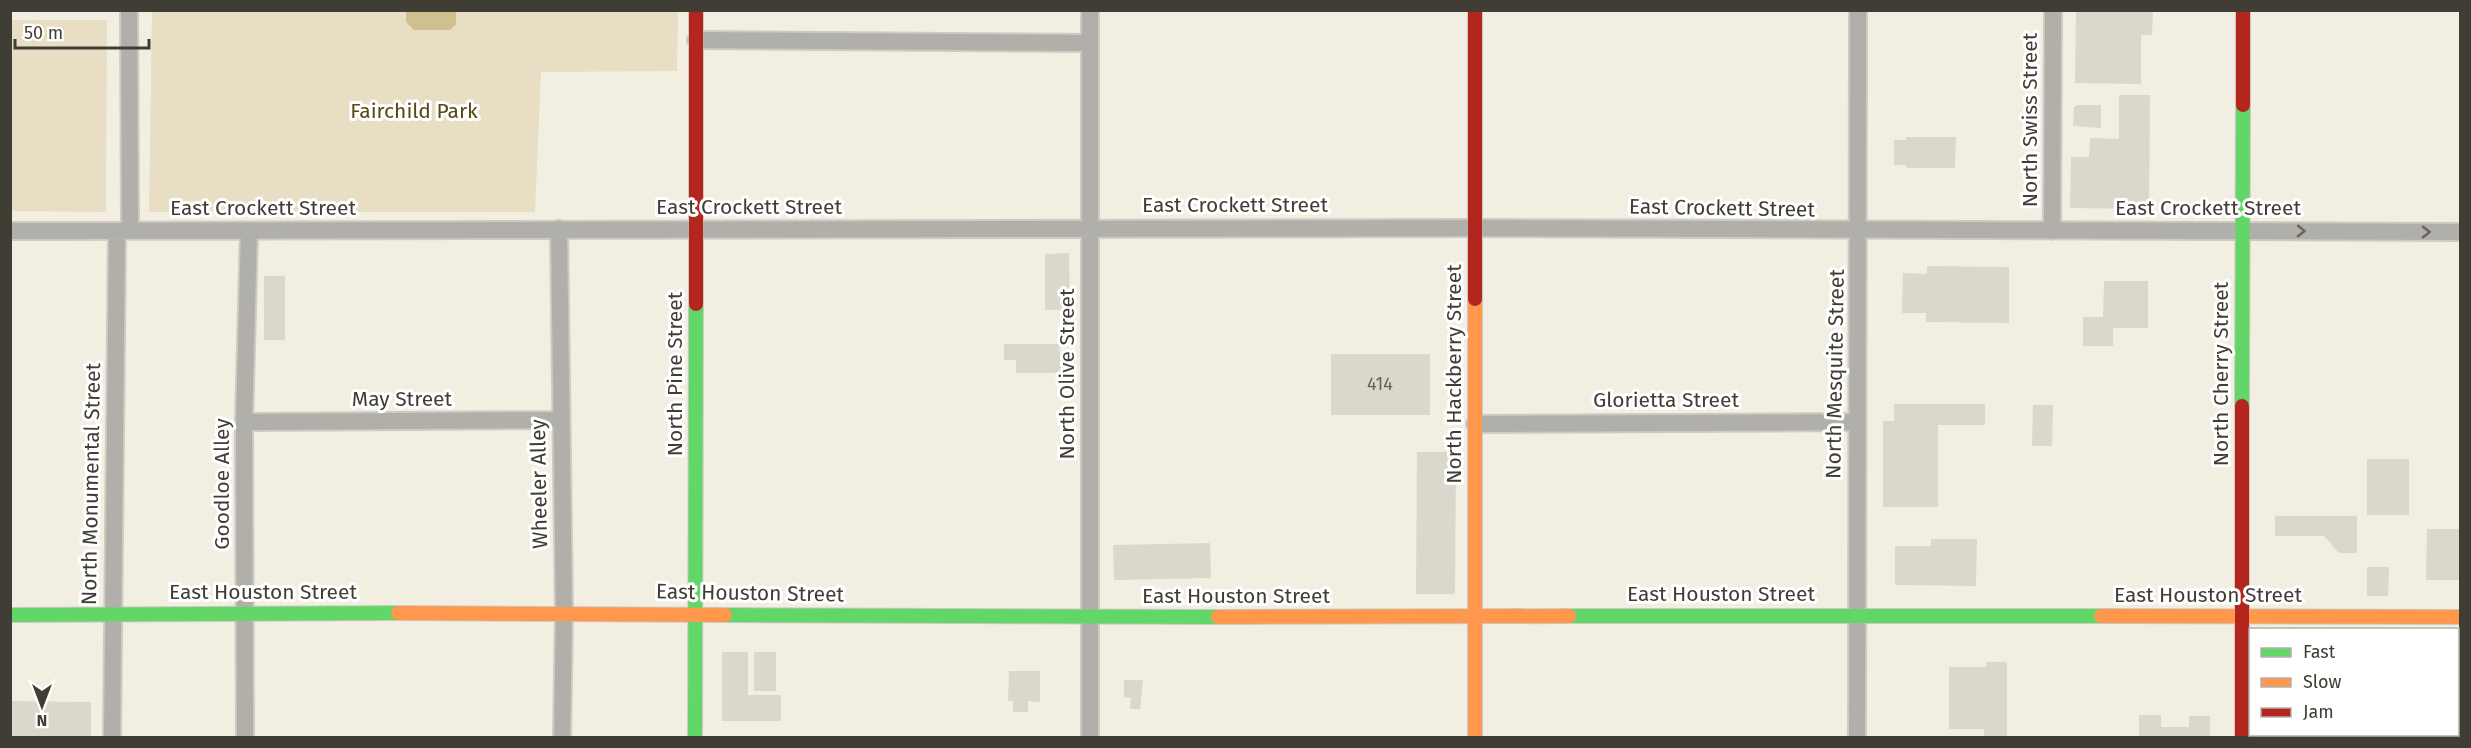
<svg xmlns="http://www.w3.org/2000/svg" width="2471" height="748" font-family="'Fira Sans',sans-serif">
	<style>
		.built { fill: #f1ead4 }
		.green { fill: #e7dec3 }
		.water { fill: #d1c08f }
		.building { fill: #dad7cd }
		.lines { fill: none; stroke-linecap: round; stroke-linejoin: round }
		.street-casing { stroke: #cdcac1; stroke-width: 20 }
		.fast-casing { stroke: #cdcac1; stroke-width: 16 }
		.slow-casing { stroke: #cdcac1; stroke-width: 16 }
		.jam-casing { stroke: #cdcac1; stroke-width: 16 }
		.street { stroke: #b1afaa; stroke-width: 16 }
		.fast { stroke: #63d668; stroke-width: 14 }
		.slow { stroke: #ff974d; stroke-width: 14 }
		.jam { stroke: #b3261e; stroke-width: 14 }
		.oneway { stroke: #68655d }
		.labels { text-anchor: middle; stroke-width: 6; stroke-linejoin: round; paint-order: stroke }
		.number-label { font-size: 18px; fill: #66645a }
		.park-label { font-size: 21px; fill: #574814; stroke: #fff }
		.street-label { font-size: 21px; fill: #403d34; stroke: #fff }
	</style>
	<rect width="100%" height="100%" fill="#f2eee2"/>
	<path class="built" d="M2458 641H2460V737L2268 738V735L2458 734Z"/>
	<path class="green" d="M152 11H678L677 71 541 72 535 212H149Z
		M11 20H107L106 212 11 211Z"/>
	<path class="water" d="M406 11H456V24L450 30H414L406 22Z"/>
	<path class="building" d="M2076 10H2153L2152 35H2141V84L2075 83Z
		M2119 95H2150L2149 209 2070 208 2071 157H2089L2090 138 2119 139Z
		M2077 105H2101V128L2073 126 2074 107Z
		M1906 137H1956L1955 168H1906V165H1894V140H1906Z
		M1069 253 1070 310H1045V254Z
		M1927 266 2009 267V323L1926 322V313H1902L1903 273 1927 274Z
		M264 276H285V340H264Z
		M2104 281H2148V328H2113V346H2083V317H2103Z
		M1004 344H1059L1062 373H1016V360H1004Z
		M1331 354H1430V415H1331Z
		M1894 404H1985V425H1938V507H1883V421H1894Z
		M2033 405H2053L2052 446H2032Z
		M1417 452H1456L1455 594H1416Z
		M2367 459H2409V515H2367Z
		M2275 516H2357V553H2339L2324 536H2275Z
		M2427 529H2460V580H2426Z
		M1931 539H1977L1976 586 1895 585V546H1931Z
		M1210 543 1211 578 1114 580 1113 545Z
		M2367 567H2389L2388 596H2367Z
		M2458 641H2460V707H2458Z
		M722 652H748V695H781V721H722Z
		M754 652H776V691H754Z
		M1986 662H2007V738H1984V729H1949V667H1986Z
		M1009 671H1040V702L1028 701V712H1013V701H1008Z
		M1124 680H1143L1140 709H1130L1131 698 1124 697Z
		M10 701 91 702V738H10Z
		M2139 715H2161V727H2189V716H2210V738H2139Z
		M2268 734H2387V738H2268Z"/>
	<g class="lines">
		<g class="street-casing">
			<path id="street" d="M129 10 130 231
				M696 40 1090 43
				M559 229 564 613 562 738
				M10 231 1475 228 2460 232
				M2052 231 2053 10
				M244 422 560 420
				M1475 424 1856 422
				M112 738 117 231
				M245 738 244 422 249 231
				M1090 738V10
				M1857 738 1858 10"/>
		</g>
		<g class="fast-casing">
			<path id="fast" d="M2242 406 2243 105
				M10 615 398 613
				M725 615 1218 617
				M1569 616H2101
				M695 738 696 304"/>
		</g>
		<g class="slow-casing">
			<path id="slow" d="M1475 299V738
				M398 613 725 615
				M2101 616 2460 617
				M1218 617 1569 616"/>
		</g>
		<g class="jam-casing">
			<path id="jam" d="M1475 10V299
				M2243 105V10
				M696 304V10
				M2242 738V406"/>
		</g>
		<use href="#street" class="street"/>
		<use href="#fast" class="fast"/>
		<use href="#slow" class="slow"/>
		<use href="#jam" class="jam"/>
	</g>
	<defs><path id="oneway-chevron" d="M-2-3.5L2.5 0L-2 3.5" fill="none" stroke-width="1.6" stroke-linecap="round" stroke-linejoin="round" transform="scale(1.5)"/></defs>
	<g class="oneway">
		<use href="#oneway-chevron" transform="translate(2301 231) rotate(1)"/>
		<use href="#oneway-chevron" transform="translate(2426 232)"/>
	</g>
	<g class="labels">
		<g class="number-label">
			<text x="1380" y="390">414</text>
		</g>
		<g class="park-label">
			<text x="414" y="118">Fairchild Park</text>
		</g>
		<g class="street-label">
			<text transform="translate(2030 120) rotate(-90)" y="7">North Swiss Street</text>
			<text x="1235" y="212">East Crockett Street</text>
			<text x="749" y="214">East Crockett Street</text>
			<text x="263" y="215">East Crockett Street</text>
			<text transform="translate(1722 208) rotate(1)" y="7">East Crockett Street</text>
			<text x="2208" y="215">East Crockett Street</text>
			<text transform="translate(675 374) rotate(-90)" y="7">North Pine Street</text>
			<text transform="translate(1067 374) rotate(-90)" y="7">North Olive Street</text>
			<text transform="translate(1454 374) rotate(-90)" y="7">North Hackberry Street</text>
			<text transform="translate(1835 374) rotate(-89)" y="7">North Mesquite Street</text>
			<text transform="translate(2221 374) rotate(-90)" y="7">North Cherry Street</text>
			<text x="402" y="406">May Street</text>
			<text x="1666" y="407">Glorietta Street</text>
			<text transform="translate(91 484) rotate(-89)" y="7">North Monumental Street</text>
			<text transform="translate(222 484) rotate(-90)" y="7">Goodloe Alley</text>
			<text transform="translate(539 484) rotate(-91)" y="7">Wheeler Alley</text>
			<text x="263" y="599">East Houston Street</text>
			<text transform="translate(750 593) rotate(1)" y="7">East Houston Street</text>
			<text x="1721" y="601">East Houston Street</text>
			<text x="2208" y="602">East Houston Street</text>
			<text x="1236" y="603">East Houston Street</text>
		</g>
	</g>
	<rect width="2471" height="748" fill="none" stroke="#403d34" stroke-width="24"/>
	<rect x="2249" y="628" width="210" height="108" fill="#ffffff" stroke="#b3b1ae" stroke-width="1.5"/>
	<rect x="2261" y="648" width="30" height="9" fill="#63d668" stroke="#b3b1ae" stroke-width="1.5"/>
	<text x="2303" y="658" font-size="18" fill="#403d34">Fast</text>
	<rect x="2261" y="678" width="30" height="9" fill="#ff974d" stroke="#b3b1ae" stroke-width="1.5"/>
	<text x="2303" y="688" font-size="18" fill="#403d34">Slow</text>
	<rect x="2261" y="708" width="30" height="9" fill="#b3261e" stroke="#b3b1ae" stroke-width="1.5"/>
	<text x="2303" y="718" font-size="18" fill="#403d34">Jam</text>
	<g transform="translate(42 706) rotate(180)" stroke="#ffffff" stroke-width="4.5" paint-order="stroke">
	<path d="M0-4.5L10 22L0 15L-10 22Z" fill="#403d34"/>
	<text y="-9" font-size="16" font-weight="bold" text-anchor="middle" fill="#403d34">N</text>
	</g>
	<path d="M15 39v9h134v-9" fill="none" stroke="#403d34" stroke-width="3"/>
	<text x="24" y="39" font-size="18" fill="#403d34" stroke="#ffffff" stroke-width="4.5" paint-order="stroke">50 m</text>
</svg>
